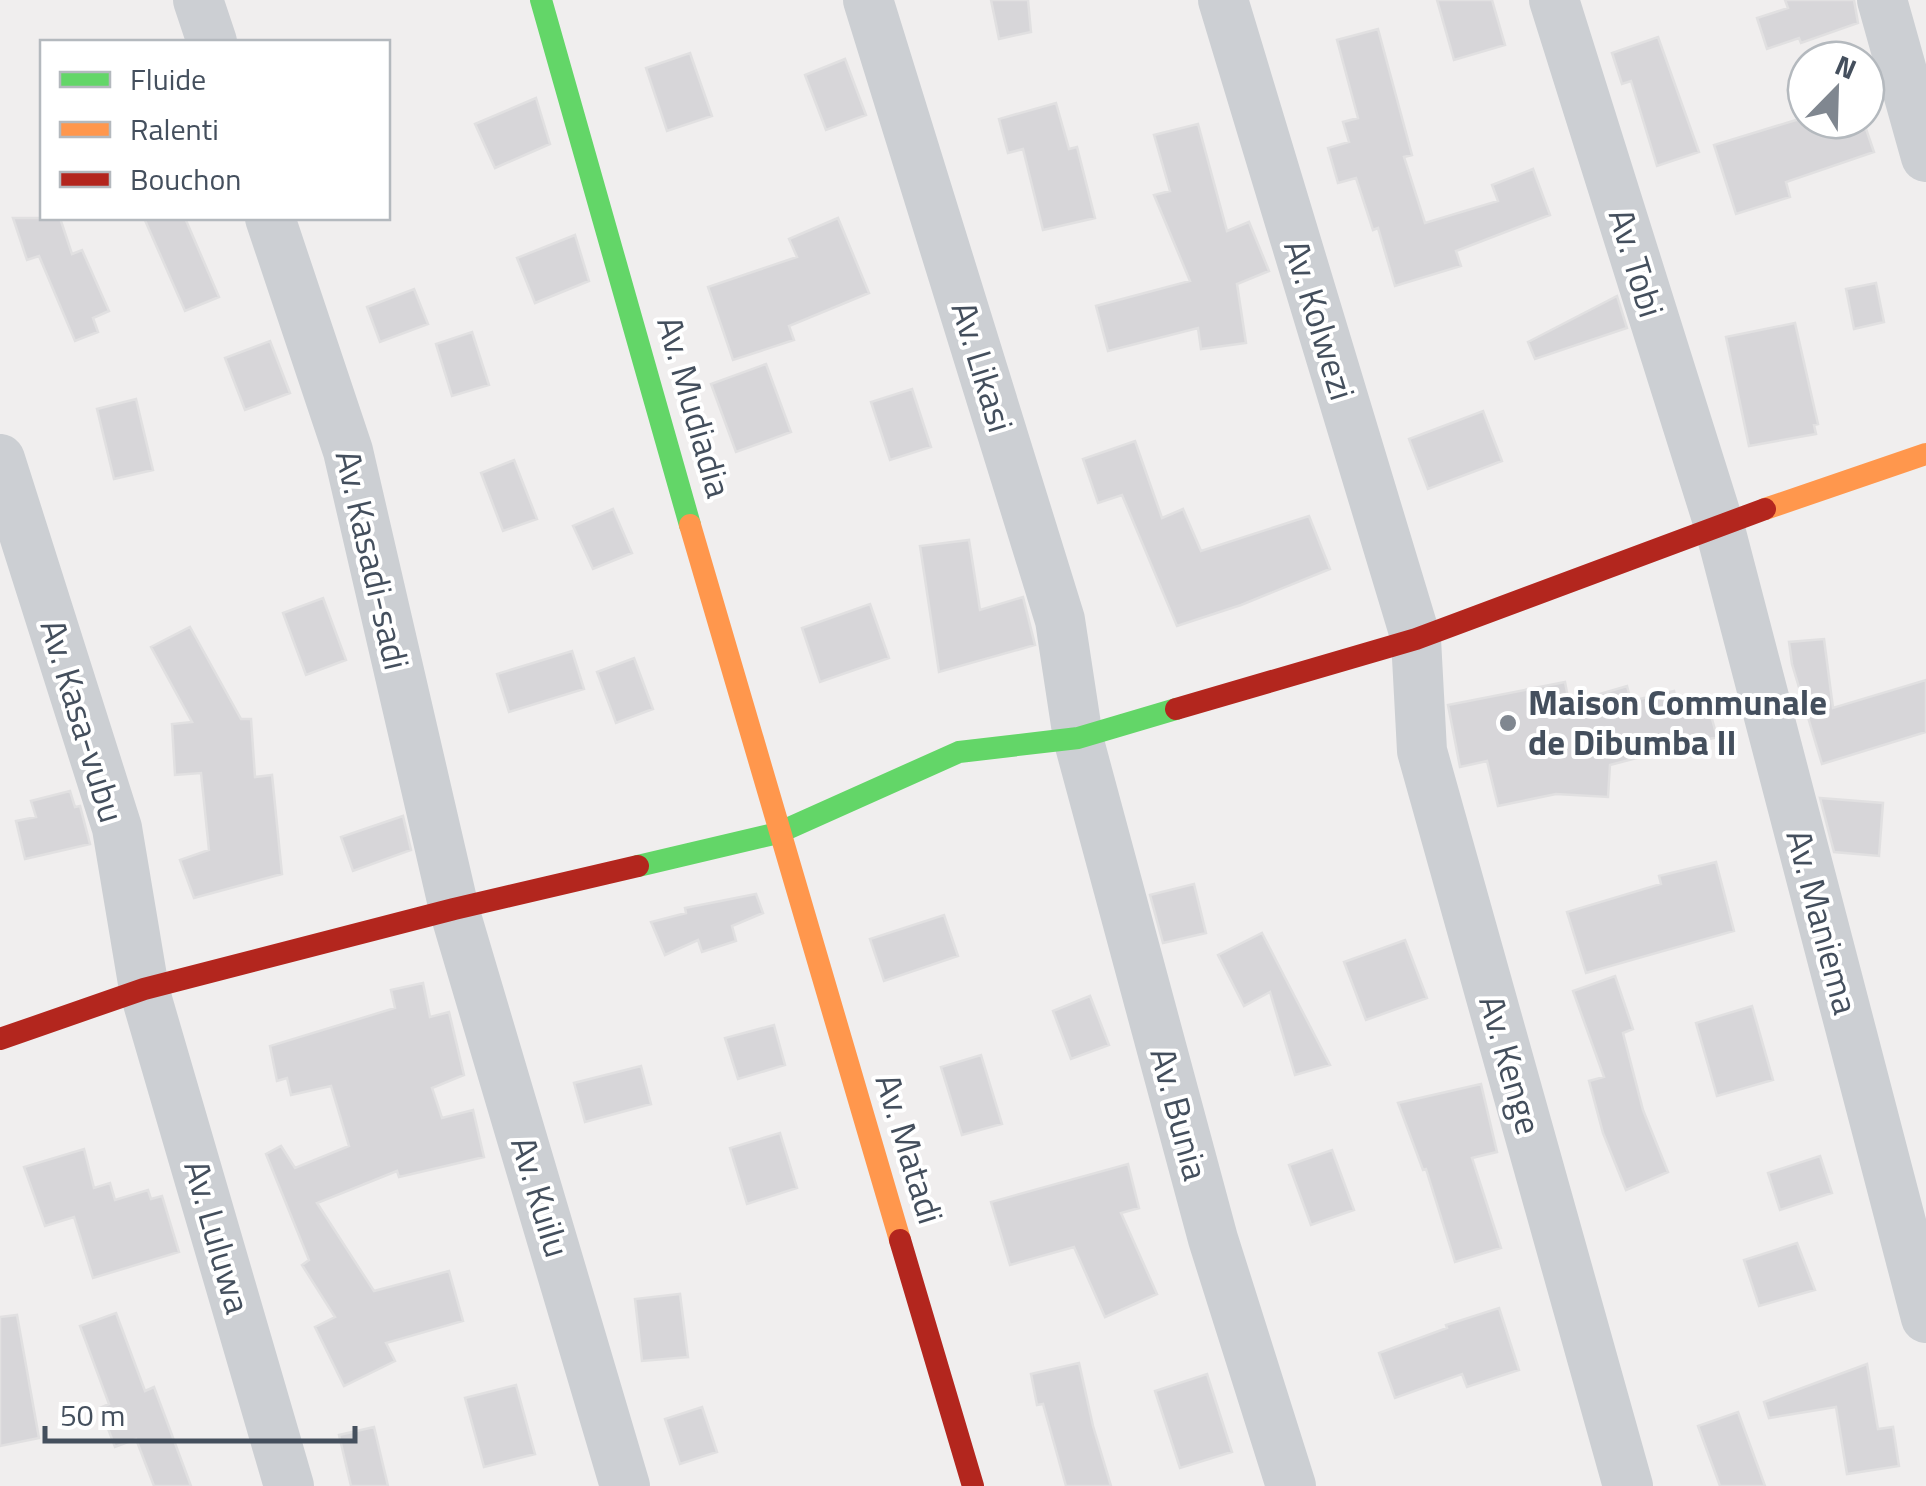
<svg xmlns="http://www.w3.org/2000/svg" width="1926" height="1486" font-family="'Titillium Web',sans-serif">
	<style>
		.building { fill: #d7d6d9; stroke: #e1e0e1; stroke-width: 2.5 }
		.lines { fill: none; stroke-linecap: round; stroke-linejoin: round }
		.street { stroke: #cccfd3; stroke-width: 50 }
		.fast { stroke: #63d668; stroke-width: 22 }
		.slow { stroke: #ff974d; stroke-width: 22 }
		.jam { stroke: #b3261e; stroke-width: 22 }
		.poi-dot { fill: #808790; stroke: #fff; stroke-width: 4 }
		.labels { text-anchor: middle; stroke-width: 8; stroke-linejoin: round; paint-order: stroke }
		.street-label { font-size: 35px; fill: #444f5d; stroke: #fff }
		.poi-label { font-size: 35px; font-weight: bold; fill: #444f5d; stroke: #fff; text-anchor: start }
	</style>
	<rect width="100%" height="100%" fill="#f0eeee"/>
	<path class="building" d="M991 0H1028L1031 32 999 39Z
		M1437 0H1492L1505 45 1454 60Z
		M1785 0H1854L1858 23 1801 43 1799 38 1767 49 1757 18 1788 8Z
		M1378 29 1412 155 1404 157 1425 223 1498 201 1492 185 1533 169 1550 215 1456 251 1461 266 1395 286 1378 228 1373 230 1356 178 1338 183 1328 148 1349 142 1343 122 1358 118 1337 40Z
		M1658 37 1699 152 1657 166 1631 81 1622 84 1612 53Z
		M690 53 712 116 667 131 646 68Z
		M845 59 866 115 826 130 805 75Z
		M536 98 550 144 495 168 475 124Z
		M1056 103 1069 149 1077 147 1095 218 1043 230 1023 149 1008 153 999 119Z
		M1796 120H1863L1874 152 1786 182 1790 197 1736 214 1714 145Z
		M1198 124 1227 231 1249 222 1269 271 1237 284 1246 343 1201 349 1198 328 1108 351 1096 306 1190 281 1154 195 1170 191 1154 135Z
		M13 218H60L72 254 82 250 109 311 93 318 98 332 75 341 39 256 27 260Z
		M144 218H185L219 297 185 311Z
		M838 218 869 293 789 326 794 340 733 360 708 287 797 257 789 239Z
		M575 235 589 281 535 303 517 258Z
		M1876 283 1884 322 1854 329 1846 289Z
		M414 289 428 324 380 342 367 307Z
		M1617 296 1627 328 1535 359 1528 342Z
		M1795 323 1818 424 1814 425 1816 434 1749 446 1726 337Z
		M472 332 489 385 452 396 436 344Z
		M270 341 290 393 245 410 225 358Z
		M766 364 791 432 736 452 711 384Z
		M912 389 931 447 890 460 871 402Z
		M136 399 153 470 114 479 97 409Z
		M1483 411 1502 461 1428 489 1409 439Z
		M1135 441 1162 518 1183 509 1201 551 1309 516 1330 569 1241 605 1177 626 1122 495 1098 503 1083 459Z
		M514 460 537 519 503 531 481 473Z
		M613 509 632 553 593 569 573 526Z
		M969 540 980 610 1023 597 1035 645 939 672 920 546Z
		M323 598 346 660 306 675 283 613Z
		M870 604 889 658 820 682 802 628Z
		M190 627 241 719H251L255 777 272 775 282 874 194 898 180 860 209 850 201 773 175 775 172 724 192 722 151 647Z
		M1824 639 1833 708 1926 680V732L1822 764 1792 664 1789 642Z
		M572 651 584 689 509 712 497 674Z
		M634 658 653 709 616 723 597 672Z
		M1565 682 1569 703 1627 686 1631 701 1674 691 1678 708 1707 701 1717 737 1610 765 1608 797 1556 794 1498 806 1487 761 1460 767 1448 705Z
		M70 791 75 807 80 806 90 844 25 859 16 821 36 817 31 801Z
		M1820 798 1883 803 1879 856 1834 852Z
		M403 816 411 850 353 871 341 837Z
		M1716 862 1734 931 1586 973 1567 912 1661 884 1659 876Z
		M1194 884 1206 933 1163 943 1150 895Z
		M756 894 763 913 732 926 736 941 702 952 698 940 665 955 651 922 686 913 685 908Z
		M944 915 958 956 884 981 870 939Z
		M1262 933 1281 970 1330 1065 1295 1075 1270 992 1244 1006 1218 955Z
		M1405 940 1427 998 1366 1020 1344 962Z
		M1615 976 1633 1029 1623 1033 1643 1110 1668 1172 1626 1190 1603 1133 1589 1081 1604 1077 1573 991Z
		M423 983 430 1017 449 1012 464 1075 432 1088 442 1118 473 1110 484 1157 399 1177 397 1171 317 1203 374 1291 449 1271 463 1321 386 1343 395 1361 344 1386 315 1327 335 1317 302 1265 309 1260 266 1154 281 1146 295 1168 349 1146 331 1086 291 1095 287 1078 277 1081 270 1046 395 1008 391 990Z
		M1090 996 1109 1045 1071 1059 1053 1011Z
		M1752 1006 1773 1080 1717 1096 1696 1023Z
		M774 1025 785 1065 738 1079 725 1038Z
		M981 1055 1002 1124 962 1135 941 1067Z
		M641 1066 651 1104 585 1122 574 1083Z
		M1481 1084 1497 1152 1472 1158 1501 1248 1455 1262 1426 1169 1423 1170 1398 1103Z
		M780 1133 797 1188 747 1204 730 1148Z
		M84 1149 94 1188 110 1183 115 1200 148 1190 151 1199 162 1196 179 1252 93 1278 74 1217 45 1226 24 1167Z
		M1332 1150 1354 1210 1311 1225 1289 1165Z
		M1820 1156 1832 1193 1780 1210 1768 1173Z
		M1128 1164 1139 1208 1121 1213 1157 1294 1105 1317 1074 1247 1010 1265 991 1202Z
		M1797 1243 1815 1290 1759 1306 1744 1260Z
		M680 1294 688 1357 642 1361 635 1299Z
		M1499 1308 1519 1370 1467 1387 1462 1374 1395 1398 1379 1353 1447 1328 1446 1325Z
		M116 1313 145 1391 154 1387 191 1486H154L136 1439 115 1447 100 1408 109 1404 80 1326Z
		M17 1315 39 1438 0 1446V1317Z
		M1079 1363 1093 1426 1111 1486H1066L1043 1404 1037 1405 1031 1374Z
		M1867 1364 1878 1429 1893 1427 1899 1466 1847 1474 1836 1407 1769 1418 1764 1402Z
		M1207 1374 1232 1452 1180 1468 1155 1391Z
		M516 1385 535 1454 484 1467 465 1398Z
		M702 1407 717 1452 680 1464 665 1419Z
		M1738 1412 1765 1486H1720L1698 1426Z
		M374 1427 388 1486H351L339 1435Z"/>
	<g class="lines">
		<path class="street" d="M198 0 212 42
			M868 0 1060 620 1078 738 1213 1239 1291 1486
			M1223 0 1416 639 1422 751 1628 1486
			M1554 0 1719 525 1926 1318
			M1882 0 1926 157
			M270 218 348 451 454 909 625 1486
			M0 459 117 828 144 989 289 1486"/>
		<path class="fast" d="M541 0 690 525
			M638 866 778 833 959 752 1078 738 1176 709"/>
		<path class="slow" d="M1765 509 1926 454
			M690 525 900 1240"/>
		<path class="jam" d="M1176 709 1416 639 1765 509
			M0 1039 144 989 454 909 638 866
			M900 1240 973 1486"/>
	</g>
	<circle class="poi-dot" cx="1508" cy="723" r="10"/>
	<g class="labels">
		<g class="street-label">
			<text transform="translate(1636 263) rotate(73)" y="12">Av. Tobi</text>
			<text transform="translate(1319 320) rotate(73)" y="12">Av. Kolwezi</text>
			<text transform="translate(982 367) rotate(73)" y="12">Av. Likasi</text>
			<text transform="translate(694 407) rotate(74)" y="12">Av. Mudiadia</text>
			<text transform="translate(372 560) rotate(77)" y="12">Av. Kasadi-sadi</text>
			<text transform="translate(82 721) rotate(73)" y="12">Av. Kasa-vubu</text>
			<text transform="translate(1822 922) rotate(75)" y="12">Av. Maniema</text>
			<text transform="translate(1510 1065) rotate(74)" y="12">Av. Kenge</text>
			<text transform="translate(1179 1114) rotate(75)" y="12">Av. Bunia</text>
			<text transform="translate(909 1149) rotate(73)" y="12">Av. Matadi</text>
			<text transform="translate(540 1197) rotate(73)" y="12">Av. Kuilu</text>
			<text transform="translate(217 1237) rotate(74)" y="12">Av. Luluwa</text>
		</g>
		<g class="poi-label">
			<text x="1528" y="715">Maison Communale<tspan x="1528" dy="40">de Dibumba II</tspan></text>
		</g>
	</g>
	<rect x="40" y="40" width="350" height="180" fill="#ffffff" stroke="#b4b9be" stroke-width="2.5"/>
	<rect x="60" y="72" width="50" height="15" fill="#63d668" stroke="#b4b9be" stroke-width="2.5"/>
	<text x="130" y="90" font-size="30" fill="#444f5d">Fluide</text>
	<rect x="60" y="122" width="50" height="15" fill="#ff974d" stroke="#b4b9be" stroke-width="2.5"/>
	<text x="130" y="140" font-size="30" fill="#444f5d">Ralenti</text>
	<rect x="60" y="172" width="50" height="15" fill="#b3261e" stroke="#b4b9be" stroke-width="2.5"/>
	<text x="130" y="190" font-size="30" fill="#444f5d">Bouchon</text>
	<g transform="translate(1836 90) rotate(23)"><circle r="48" fill="#ffffff" stroke="#b4b9be" stroke-width="2.5"/>
	<path d="M0-8L18 38L0 25L-18 38Z" fill="#808790"/>
	<text y="-15" font-size="28" font-weight="bold" text-anchor="middle" fill="#444f5d">N</text>
	</g>
	<path d="M45 1426v15h310v-15" fill="none" stroke="#444f5d" stroke-width="5"/>
	<text x="60" y="1426" font-size="30" fill="#444f5d" stroke="#ffffff" stroke-width="8" paint-order="stroke">50 m</text>
</svg>
